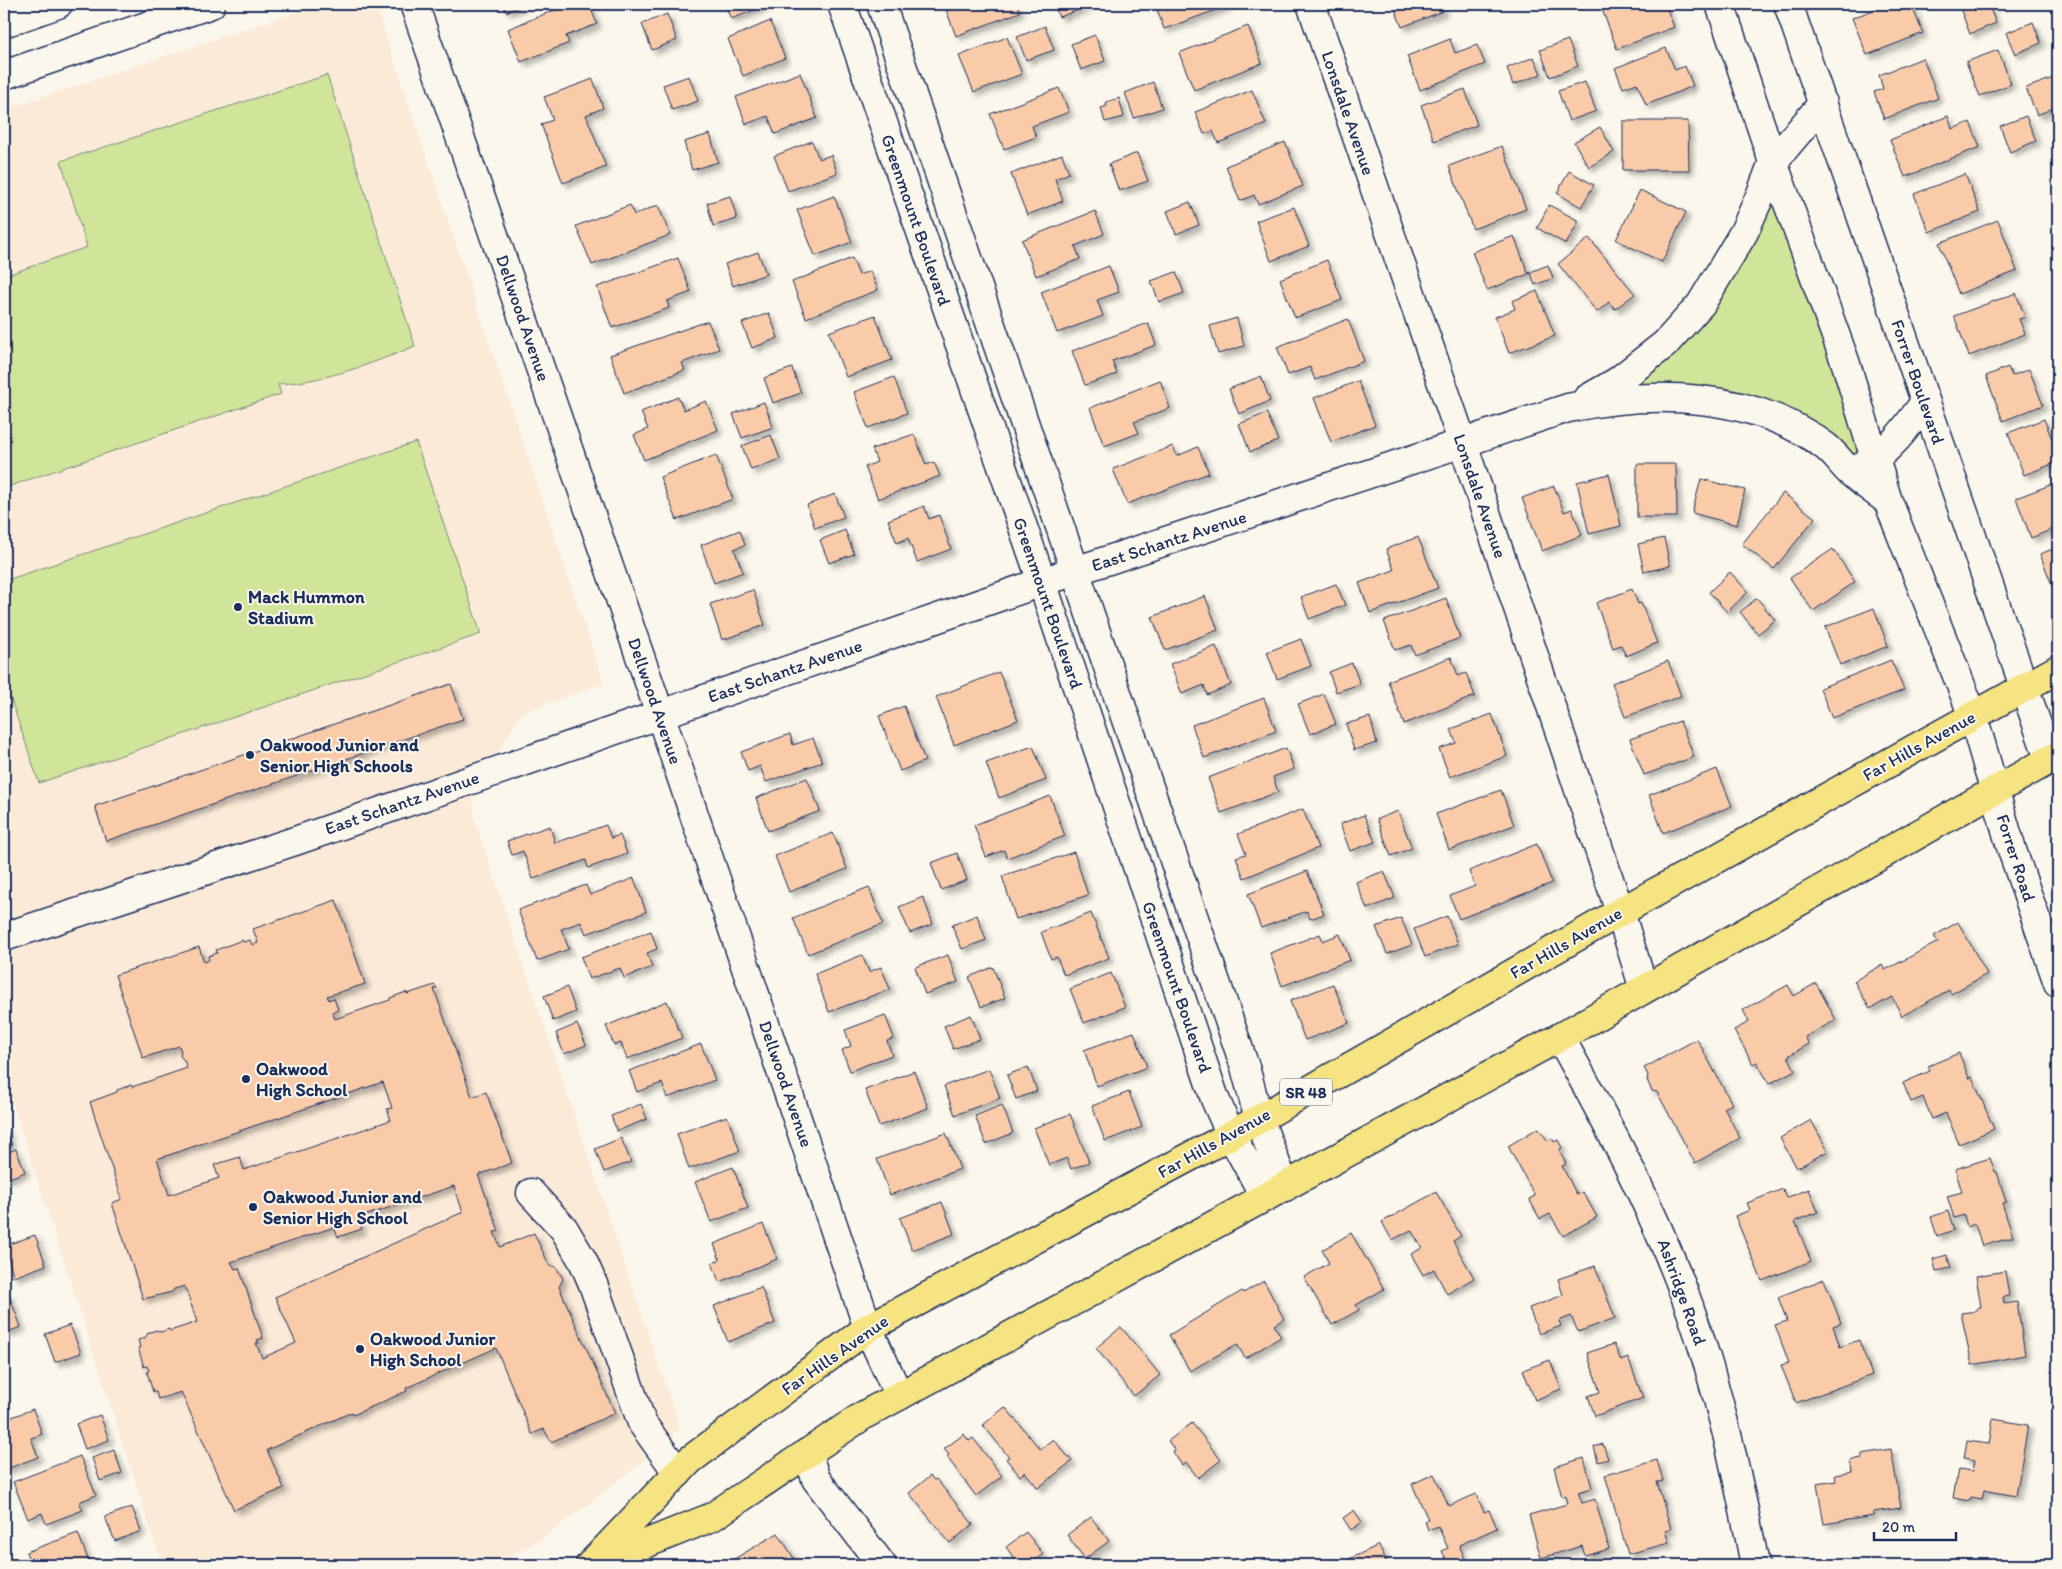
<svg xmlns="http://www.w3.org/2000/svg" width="2062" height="1569" font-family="Itim,sans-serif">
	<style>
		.built { fill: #fbead8 }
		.green { fill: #d0e59a; stroke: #768a7c }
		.building { fill: #facba9; stroke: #1b2f5e; fill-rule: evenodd; filter: url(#shadow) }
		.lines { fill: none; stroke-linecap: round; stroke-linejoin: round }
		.minor-casing { stroke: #1b2f5e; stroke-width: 31 }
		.major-casing { stroke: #1b2f5e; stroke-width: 31 }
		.minor { stroke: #fbf7ec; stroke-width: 28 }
		.major { stroke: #f6e381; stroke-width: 28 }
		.poi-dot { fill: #1b2f5e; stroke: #fbf7ec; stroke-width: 2 }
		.labels { text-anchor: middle; stroke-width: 4; stroke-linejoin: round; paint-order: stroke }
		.shield { fill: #fbf7ec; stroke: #5e6b89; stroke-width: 1 }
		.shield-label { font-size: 16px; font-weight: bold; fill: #1b2f5e }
		.street-label { font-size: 18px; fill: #1b2f5e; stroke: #fbf7ec }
		.poi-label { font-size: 18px; font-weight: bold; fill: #1b2f5e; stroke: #fbf7ec; text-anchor: start }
	</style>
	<defs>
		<filter id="shadow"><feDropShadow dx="4.5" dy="4.5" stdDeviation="2.5" flood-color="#0004"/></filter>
	</defs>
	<rect width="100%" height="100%" fill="#fbf7ec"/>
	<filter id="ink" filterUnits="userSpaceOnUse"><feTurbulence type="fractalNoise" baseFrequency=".02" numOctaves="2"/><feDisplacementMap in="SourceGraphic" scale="10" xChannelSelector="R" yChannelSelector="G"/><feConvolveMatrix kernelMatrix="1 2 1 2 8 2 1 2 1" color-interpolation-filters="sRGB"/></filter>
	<g filter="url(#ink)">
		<path class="built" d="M321 4H375L604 683 521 713 473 797 474 818 680 1428 636 1467 578 1512 538 1541 493 1565H162L4 1076V110Z"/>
		<path class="green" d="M327 75 415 346C371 364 327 381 278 384L281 394 4 488V276L87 247 61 161Z
			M1773 162 1875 460 1850 472 1756 412 1583 401 1665 344Z
			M416 442 481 634 39 783 4 679V581Z"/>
		<path class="building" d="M503 4H527L506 12Z
			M569 4H589L597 24 566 36 569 43 521 62 508 29Z
			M725 4H770L731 19Z
			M944 4H1017L1020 12 956 36Z
			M1054 4H1085L1087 7 1059 17Z
			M1155 4H1227V6L1164 29Z
			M1393 4H1441L1443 11 1402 27Z
			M1600 4H1665L1674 27 1617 49Z
			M1889 4H1911L1923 33 1867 55 1852 18Z
			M1970 4H1988L1996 23 1970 34 1960 8Z
			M667 14 677 40 652 50 642 24Z
			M770 21 785 58 743 76 728 39Z
			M2033 22 2041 43 2015 54 2006 33Z
			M1045 26 1054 50 1026 60 1017 37Z
			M1248 26 1262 63 1194 90 1179 53Z
			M1095 35 1105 61 1081 70 1071 44Z
			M1007 37 1022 74 974 92 959 56Z
			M1450 39 1455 53 1477 45 1485 64 1420 90 1407 56Z
			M1568 40 1578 66 1550 77 1540 50Z
			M1666 48 1675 70 1685 66 1693 86 1646 105 1637 83 1623 88 1615 68Z
			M1998 50 2011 84 1980 96 1966 62Z
			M1534 57 1541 74 1513 85 1507 68Z
			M1923 58 1938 98 1884 119 1874 92 1883 89 1879 75Z
			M800 73 817 118 775 134 768 116 746 124 736 97Z
			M689 76 698 101 672 110 663 85Z
			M2053 78 2058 94V106L2037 115 2026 88Z
			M593 79 603 108 586 115 606 167 563 183 541 124 553 120 544 97Z
			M1153 82 1162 108 1134 118 1125 93Z
			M1585 82 1596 111 1569 121 1558 91Z
			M1059 88 1069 112 1032 126 1036 137 1004 149 990 114Z
			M1465 89 1477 125 1434 141 1421 105Z
			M1252 90 1266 124 1218 143 1213 131 1204 134 1195 112Z
			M1119 98 1124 117 1105 122 1101 108 1107 106 1106 102Z
			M1948 116 1952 129 1970 122 1980 147 1905 177 1890 140Z
			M2026 116 2036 141 2010 152 2000 126Z
			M1623 121H1688L1689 170H1623Z
			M1600 127 1614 152 1589 167 1574 142Z
			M710 134 718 162 692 170 684 142Z
			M812 141 819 159 831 155 837 173 788 191 774 156Z
			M1285 142 1303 186 1258 204 1254 195 1240 201 1226 166Z
			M1502 146 1526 209 1473 229 1449 166Z
			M1137 153 1148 181 1119 191 1109 164Z
			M1062 154 1069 173 1055 179 1063 201 1027 215 1011 174Z
			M1569 171 1594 185 1581 207 1557 193Z
			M1965 174 1980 212 1929 232 1914 194Z
			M1640 190 1686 212 1662 262 1616 240Z
			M730 196 737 219 713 226 707 203Z
			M834 196 852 242 815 256 797 210Z
			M1190 202 1199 225 1176 234 1167 211Z
			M630 205 634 215 658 205 670 235 592 265 576 226Z
			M1549 205 1579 221 1566 244 1537 228Z
			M1294 207 1309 246 1271 261 1256 221Z
			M1095 211 1104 234 1075 246 1080 259 1036 276 1022 240Z
			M1998 220 2017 271 1959 294 1939 243Z
			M1514 236 1528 273 1548 265 1553 278 1535 285 1531 273 1487 290 1472 252Z
			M1589 238 1635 294 1615 309 1609 302 1597 312 1558 264Z
			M758 252 766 274 733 286 725 264Z
			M678 258 691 292 667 301 669 308 612 328 597 287Z
			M852 258 859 275 870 271 878 290 806 318 792 282Z
			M1327 260 1342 300 1295 318 1280 279Z
			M1109 266 1119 292 1097 300 1103 316 1057 333 1041 292Z
			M1176 272 1184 293 1159 302 1151 281Z
			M1537 291 1555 336 1509 353 1495 317 1515 309 1512 301Z
			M2016 293 2025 317 2019 319 2025 334 1969 356 1954 316Z
			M769 313 778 338 752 348 742 323Z
			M875 315 892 360 846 377 829 332Z
			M1237 318 1244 346 1218 354 1210 326Z
			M1348 319 1364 361 1315 380 1310 367 1288 375 1277 347Z
			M708 321 719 349 682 363 685 370 624 393 610 355Z
			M1148 323 1156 345 1112 361 1117 374 1085 385 1072 351Z
			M2008 367 2012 376 2029 369 2043 405 2003 421 1986 376Z
			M792 368 801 393 773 403 764 378Z
			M1261 376 1270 401 1239 414 1229 389Z
			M894 377 907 413 868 428 854 392Z
			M1160 380 1170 408 1134 422 1139 433 1104 446 1090 408Z
			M1358 381 1375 425 1331 442 1314 398Z
			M678 397 684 410 706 401 718 430 644 460 634 435 648 429 641 412Z
			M764 402 773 427 742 438 733 414Z
			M1267 413 1278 441 1250 452 1239 424Z
			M2044 419 2058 454V462L2024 475 2008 433Z
			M914 434 926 465 934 462 940 476 878 499 865 467 877 462 872 449Z
			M771 435 780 459 751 470 742 446Z
			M1173 446 1177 456 1198 447 1209 473 1127 504 1113 469Z
			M716 455 733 499 677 520 660 477Z
			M1637 464H1676L1677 517H1637Z
			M1609 474 1621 526 1589 534 1577 482Z
			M1701 479 1745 490 1737 525 1692 513Z
			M2058 482V527L2031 538 2016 498Z
			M1554 486 1564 512 1572 509 1582 535 1542 551 1522 498Z
			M1783 493 1815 518 1774 569 1742 544Z
			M835 494 844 517 815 528 807 505Z
			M924 506 929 519 939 515 951 549 917 562 908 538 897 543 888 520Z
			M740 530 745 545 734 549 743 572 714 583 701 545Z
			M845 530 854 554 829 563 820 540Z
			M1418 537 1438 588 1370 613 1359 583 1394 570 1386 549Z
			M1664 538 1670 566 1644 572 1638 544Z
			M2058 547V592L2055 593 2040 554Z
			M1833 549 1855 582 1813 611 1790 578Z
			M1730 572 1748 592 1727 612 1709 592Z
			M1336 584 1345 605 1309 619 1301 597Z
			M1632 589 1638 604 1641 603 1657 643 1626 656 1621 645 1613 648 1596 603Z
			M753 590 765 625 722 640 710 604Z
			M1205 596 1218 630 1165 650 1152 617Z
			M1446 598 1460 638 1415 655 1411 645 1395 650 1384 621Z
			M1757 598 1775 620 1758 634 1740 612Z
			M1874 608 1888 646 1840 665 1825 627Z
			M1301 639 1311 666 1277 679 1267 652Z
			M1216 646 1231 685 1207 695 1204 685 1182 694 1170 664Z
			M1451 657 1458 676 1466 673 1475 696 1404 724 1388 681Z
			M1891 660 1904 690 1832 718 1820 688Z
			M1668 661 1681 696 1625 717 1612 683Z
			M1352 663 1360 684 1336 692 1329 672Z
			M999 672 1018 720 954 745 936 697Z
			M451 684 463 719 106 841 95 806Z
			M1324 694 1336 724 1310 734 1298 704Z
			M1264 698 1276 731 1204 758 1192 725Z
			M904 706 925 761 900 771 879 716Z
			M1492 714 1507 756 1450 777 1439 749 1456 743 1451 729Z
			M1370 717 1377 743 1354 750 1346 724Z
			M1680 721 1694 757 1644 775 1630 739Z
			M790 734 793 745 813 738 822 762 766 782 760 766 748 771 741 752Z
			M1033 746 1046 780 999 798 986 763Z
			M1286 748 1294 769 1273 777 1278 792 1221 813 1208 778Z
			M1717 769 1732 806 1663 833 1649 795Z
			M807 778 820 811 768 831 756 798Z
			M1501 790 1514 825 1449 850 1436 814Z
			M1050 796 1065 836 1007 858 1004 850 986 857 974 825Z
			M1303 809 1318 848 1244 878 1236 857 1246 854 1238 834Z
			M1398 811 1412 848 1391 856 1377 819Z
			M1364 815 1375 842 1350 851 1340 824Z
			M606 825 611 838 620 835 627 854 588 868 586 860 533 879 523 851 512 855 507 841 550 826 555 843Z
			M833 833 847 869 789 892 775 856Z
			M1537 844 1552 883 1459 919 1450 896 1475 886 1469 871Z
			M1074 852 1088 895 1016 919 1002 876Z
			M957 853 967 880 941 890 931 863Z
			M1307 871 1324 914 1310 919 1307 911 1261 928 1248 894Z
			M1384 871 1395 898 1367 909 1356 882Z
			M634 878 646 912 586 934 581 922 561 929 569 949 537 961 518 910 586 885 590 895Z
			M869 887 883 924 808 954 793 918Z
			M923 897 933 924 910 933 899 907Z
			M336 900 365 984 327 996 329 1000 334 998 338 1010 332 1012 335 1019 390 1000V998L406 992 407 994 435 985 437 988 434 989 472 1097 486 1092 512 1163 478 1175 499 1231 494 1232 500 1247 534 1233 549 1265 556 1267 563 1279 559 1287 615 1413 551 1442 544 1429 532 1434 496 1348 406 1388 407 1391 353 1415 352 1412 267 1450 284 1488 234 1510 181 1392 158 1399 156 1392H153L147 1372 149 1371 147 1366 144 1367 138 1348 140 1347 138 1340 145 1338 148 1333 156 1330 161 1332 169 1329 170 1331 197 1322 185 1286 174 1289 172 1292 143 1299 112 1203 122 1199 90 1102 117 1092V1090L131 1085 132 1087 187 1068 184 1060 180 1056 181 1051 179 1046 143 1058 115 975 199 947 204 962 207 961 209 960 208 956 217 953 216 950 242 940 243 942 250 940 252 945 258 943 253 929ZM383 1082 392 1108 387 1109 391 1120 244 1170 240 1157 214 1165 219 1178 169 1195 157 1159ZM454 1186 463 1212 275 1297 296 1343 262 1358 256 1343H259L257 1340 263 1338 239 1268 235 1269 231 1262 334 1227 338 1237 362 1229 358 1218Z
			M1091 913 1109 958 1064 975 1057 957 1051 959 1041 932Z
			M977 915 986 940 962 949 952 925Z
			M1447 916 1458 944 1425 957 1414 929Z
			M1401 918 1412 945 1387 954 1376 927Z
			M1958 922 1987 974 1951 994 1949 990 1902 1016 1892 997 1870 1009 1854 981 1882 965 1885 970 1938 942 1934 936Z
			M651 931 657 949 647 953 652 967 624 978 620 968 589 979 581 957Z
			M1320 934 1323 941 1340 934 1350 960 1282 986 1270 953Z
			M862 955 869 972 881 967 890 989 829 1012 815 974Z
			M948 955 958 982 925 994 915 967Z
			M993 967 1005 998 981 1007 969 977Z
			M1111 973 1125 1007 1084 1023 1070 989Z
			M1816 983 1836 1020 1805 1037 1809 1044 1788 1056 1795 1070 1769 1084 1757 1062 1753 1064 1734 1030 1749 1022 1743 1010 1788 985 1794 996Z
			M1333 984 1349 1023 1305 1040 1290 1001Z
			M567 987 576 1012 553 1021 544 996Z
			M667 1001 682 1038 627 1059 621 1043 614 1045 606 1026Z
			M885 1015 894 1038 887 1041 892 1055 850 1071 842 1050 851 1046 845 1030Z
			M971 1015 980 1039 953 1049 944 1026Z
			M577 1024 586 1045 564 1054 556 1033Z
			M1134 1032 1147 1067 1097 1086 1084 1050Z
			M1697 1039 1732 1104 1724 1108 1740 1138 1695 1163 1657 1092 1652 1091 1647 1080 1648 1075 1644 1068Z
			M701 1044 715 1080 667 1098 662 1083 637 1092 629 1071Z
			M1959 1053 1969 1078 1972 1077 1994 1129 1959 1144 1946 1113 1932 1119 1923 1097 1911 1102 1903 1083 1930 1071 1928 1066Z
			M1028 1067 1037 1091 1016 1099 1007 1075Z
			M989 1069 1000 1098 955 1115 944 1086Z
			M914 1071 928 1108 879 1126 865 1090Z
			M1129 1092 1142 1127 1105 1141 1092 1106Z
			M641 1104 647 1119 617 1131 611 1116Z
			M1002 1105 1013 1133 986 1144 975 1116Z
			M1070 1114 1089 1162 1071 1169 1067 1158 1049 1165 1034 1128Z
			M727 1116 740 1151 689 1169 677 1134Z
			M1811 1120 1828 1151 1797 1168 1780 1138Z
			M4 1124 12 1146 4 1149Z
			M1538 1128 1548 1141 1552 1138 1554 1142 1558 1140 1562 1148 1559 1150 1566 1164 1562 1166 1577 1195 1583 1192 1597 1217 1563 1236 1550 1214 1540 1219 1529 1199 1535 1196 1508 1146Z
			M946 1133 960 1169 890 1195 877 1159Z
			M621 1138 631 1162 604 1172 595 1149Z
			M16 1149 25 1172 4 1180V1154Z
			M1990 1158 1995 1172H1997L2006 1202 2002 1203 2013 1237 1982 1246 1975 1224 1967 1227 1964 1215 1954 1218 1947 1196 1962 1192 1955 1169Z
			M733 1167 748 1208 711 1222 695 1182Z
			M1783 1189 1786 1198 1809 1189 1818 1212 1795 1221 1811 1261 1762 1281 1735 1216 1750 1210 1747 1203Z
			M1436 1192 1461 1236 1453 1241 1474 1278 1447 1294 1434 1269 1423 1275 1411 1254 1422 1248 1411 1230 1392 1240 1382 1222Z
			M942 1202 954 1234 912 1250 900 1218Z
			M1948 1211 1954 1230 1937 1236 1931 1217Z
			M763 1224 777 1259 719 1282 712 1263 720 1260 714 1244Z
			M1351 1233 1384 1289 1356 1305 1359 1310 1332 1325 1304 1277 1329 1263 1322 1250Z
			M35 1235 46 1265 14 1277 4 1246Z
			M1947 1255 1951 1268 1936 1271 1933 1259Z
			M1595 1266 1615 1318 1578 1332 1571 1316 1559 1321 1561 1326 1539 1334 1529 1308 1563 1295 1558 1279Z
			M2005 1271 2009 1296 2003 1297 2004 1304 2017 1302 2025 1355 1972 1365 1961 1313 1977 1311V1308L1981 1307 1976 1276Z
			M1824 1279 1841 1323 1833 1326 1840 1347 1859 1340 1872 1375 1796 1403 1781 1365 1789 1363 1775 1325 1787 1321 1778 1297Z
			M1264 1281 1284 1319 1274 1325 1281 1337 1245 1358 1237 1344 1190 1371 1169 1335 1242 1291 1243 1293Z
			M761 1287 775 1323 728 1342 714 1306Z
			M8 1293 21 1327 4 1333V1295Z
			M70 1325 81 1353 55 1362 45 1334Z
			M1121 1327 1160 1375 1134 1396 1096 1348Z
			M1614 1344 1621 1361 1628 1358 1643 1398 1595 1416 1588 1396 1600 1392 1587 1353Z
			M1550 1360 1561 1389 1535 1400 1523 1370Z
			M1005 1407 1040 1449 1053 1439 1072 1461 1038 1488 1025 1472 1020 1476 1006 1459 1009 1457 983 1425Z
			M33 1409 42 1434 31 1438 38 1457 4 1470V1420Z
			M100 1415 109 1440 85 1449 76 1424Z
			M1993 1419 2028 1425 2016 1496 1984 1490 1982 1499 1971 1497 1970 1501 1953 1498 1958 1469 1973 1471 1975 1460 1964 1458 1967 1441 1989 1444Z
			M1192 1423 1221 1460 1198 1478 1186 1462 1182 1465 1173 1452 1175 1450 1168 1441Z
			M964 1434 969 1441 973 1438 1002 1476 976 1496 947 1457 949 1455 944 1449Z
			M1603 1444 1608 1459 1598 1462 1594 1447Z
			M1891 1449 1901 1508 1873 1512V1516L1824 1524 1817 1484 1836 1481 1835 1475 1852 1472 1850 1460 1862 1458V1454Z
			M114 1450 122 1473 100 1481 92 1458Z
			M80 1456 96 1495 79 1502 83 1510 46 1524 42 1513 28 1519 13 1482Z
			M1584 1458 1592 1488 1578 1492 1582 1503 1595 1499 1609 1549 1585 1556 1582 1546 1541 1558 1529 1515 1567 1504 1565 1496 1562 1497 1554 1467Z
			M1657 1460 1663 1481 1657 1482 1671 1529 1665 1531 1669 1543 1628 1554 1605 1475Z
			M1434 1474 1449 1506 1476 1494 1484 1512 1489 1510 1497 1528 1459 1545 1466 1561 1471 1559 1474 1565H1449L1442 1551 1448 1548 1438 1526 1428 1530 1425 1521 1428 1519 1412 1484Z
			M930 1476 934 1480 936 1479 973 1524 950 1543 909 1493Z
			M132 1507 141 1531 115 1541 105 1517Z
			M1354 1510 1362 1522 1351 1530 1343 1518Z
			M1091 1517 1109 1541 1085 1559 1067 1535Z
			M1026 1532 1043 1554 1028 1565H1019L1006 1547Z
			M78 1533 90 1565H31L26 1552Z
			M778 1533 798 1565H724Z
			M1379 1545 1388 1565H1336Z"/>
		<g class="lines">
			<g class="minor-casing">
				<path id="minor" d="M414 4 660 714 868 1328 899 1396
					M842 4 1042 582 1215 1099 1231 1135 1265 1197
					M881 4 1245 1067 1259 1119 1285 1187
					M1311 4 1463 444 1620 912 1644 989
					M1720 4 1773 162 1846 364 1888 501 1973 716 2011 847 2058 983
					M1788 4 2049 759
					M4 23 58 4
					M4 75 211 4
					M1587 399 1618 381 1665 344 1701 304 1744 232 1760 196 1773 162 1823 103
					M1861 467C1889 453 1907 427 1925 402
					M4 937 298 840 1042 582 1568 408C1652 390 1752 392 1825 446 1834 453 1841 463 1849 471 1861 482 1875 491 1888 501
					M1560 1037C1608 1124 1655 1212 1689 1306 1719 1390 1738 1477 1755 1565
					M531 1193 564 1229 583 1261 593 1284 642 1423 678 1473
					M807 1453 816 1479 882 1565"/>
			</g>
			<g class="major-casing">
				<path id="major" d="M598 1563 712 1517 864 1415 1560 1037 2058 755
					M590 1565 690 1460 868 1328 1231 1135 1620 912 2058 669"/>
			</g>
			<use href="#minor" class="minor"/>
			<use href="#major" class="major"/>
		</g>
	</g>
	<g class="poi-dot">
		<circle cx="238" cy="607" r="5"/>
		<circle cx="250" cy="755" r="5"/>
		<circle cx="246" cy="1079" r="5"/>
		<circle cx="253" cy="1207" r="5"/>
		<circle cx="360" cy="1349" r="5"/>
	</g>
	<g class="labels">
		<rect class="shield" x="1280" y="1078.5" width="52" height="27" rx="4"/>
		<g class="shield-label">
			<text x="1306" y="1098">SR 48</text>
		</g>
		<g class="street-label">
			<text transform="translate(1348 113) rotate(71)" y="6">Lonsdale Avenue</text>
			<text transform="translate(916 220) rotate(71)" y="6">Greenmount Boulevard</text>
			<text transform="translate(523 318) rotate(71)" y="6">Dellwood Avenue</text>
			<text transform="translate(1918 382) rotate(71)" y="6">Forrer Boulevard</text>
			<text transform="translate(1480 496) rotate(71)" y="6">Lonsdale Avenue</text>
			<text transform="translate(1169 541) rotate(-18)" y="6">East Schantz Avenue</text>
			<text transform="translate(1048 603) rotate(71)" y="6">Greenmount Boulevard</text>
			<text transform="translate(785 671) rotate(-19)" y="6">East Schantz Avenue</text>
			<text transform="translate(655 701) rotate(71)" y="6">Dellwood Avenue</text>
			<text transform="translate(1919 746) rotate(-29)" y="6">Far Hills Avenue</text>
			<text transform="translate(402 803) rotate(-19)" y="6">East Schantz Avenue</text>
			<text transform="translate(2016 858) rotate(72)" y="6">Forrer Road</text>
			<text transform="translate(1566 943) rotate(-30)" y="6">Far Hills Avenue</text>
			<text transform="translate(1177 987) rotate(71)" y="6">Greenmount Boulevard</text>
			<text transform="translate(786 1084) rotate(71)" y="6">Dellwood Avenue</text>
			<text transform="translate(1214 1143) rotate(-29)" y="6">Far Hills Avenue</text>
			<text transform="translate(1682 1292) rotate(70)" y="6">Ashridge Road</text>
			<text transform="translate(835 1355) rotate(-35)" y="6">Far Hills Avenue</text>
		</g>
		<g class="poi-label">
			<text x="248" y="603">Mack Hummon<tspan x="248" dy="21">Stadium</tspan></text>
			<text x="260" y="751">Oakwood Junior and<tspan x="260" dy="21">Senior High Schools</tspan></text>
			<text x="256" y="1075">Oakwood<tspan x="256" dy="21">High School</tspan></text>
			<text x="263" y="1203">Oakwood Junior and<tspan x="263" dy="21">Senior High School</tspan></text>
			<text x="370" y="1345">Oakwood Junior<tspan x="370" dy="21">High School</tspan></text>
		</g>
	</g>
	<rect width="2062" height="1569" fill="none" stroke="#fbf7ec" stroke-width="20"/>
	<rect x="10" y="10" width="2042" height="1549" fill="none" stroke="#1b2f5e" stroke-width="2" filter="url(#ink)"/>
	<path d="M1874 1532v8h82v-8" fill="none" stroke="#1b2f5e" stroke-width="2.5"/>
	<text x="1882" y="1532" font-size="15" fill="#1b2f5e" stroke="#fbf7ec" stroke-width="4" paint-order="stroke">20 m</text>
</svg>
